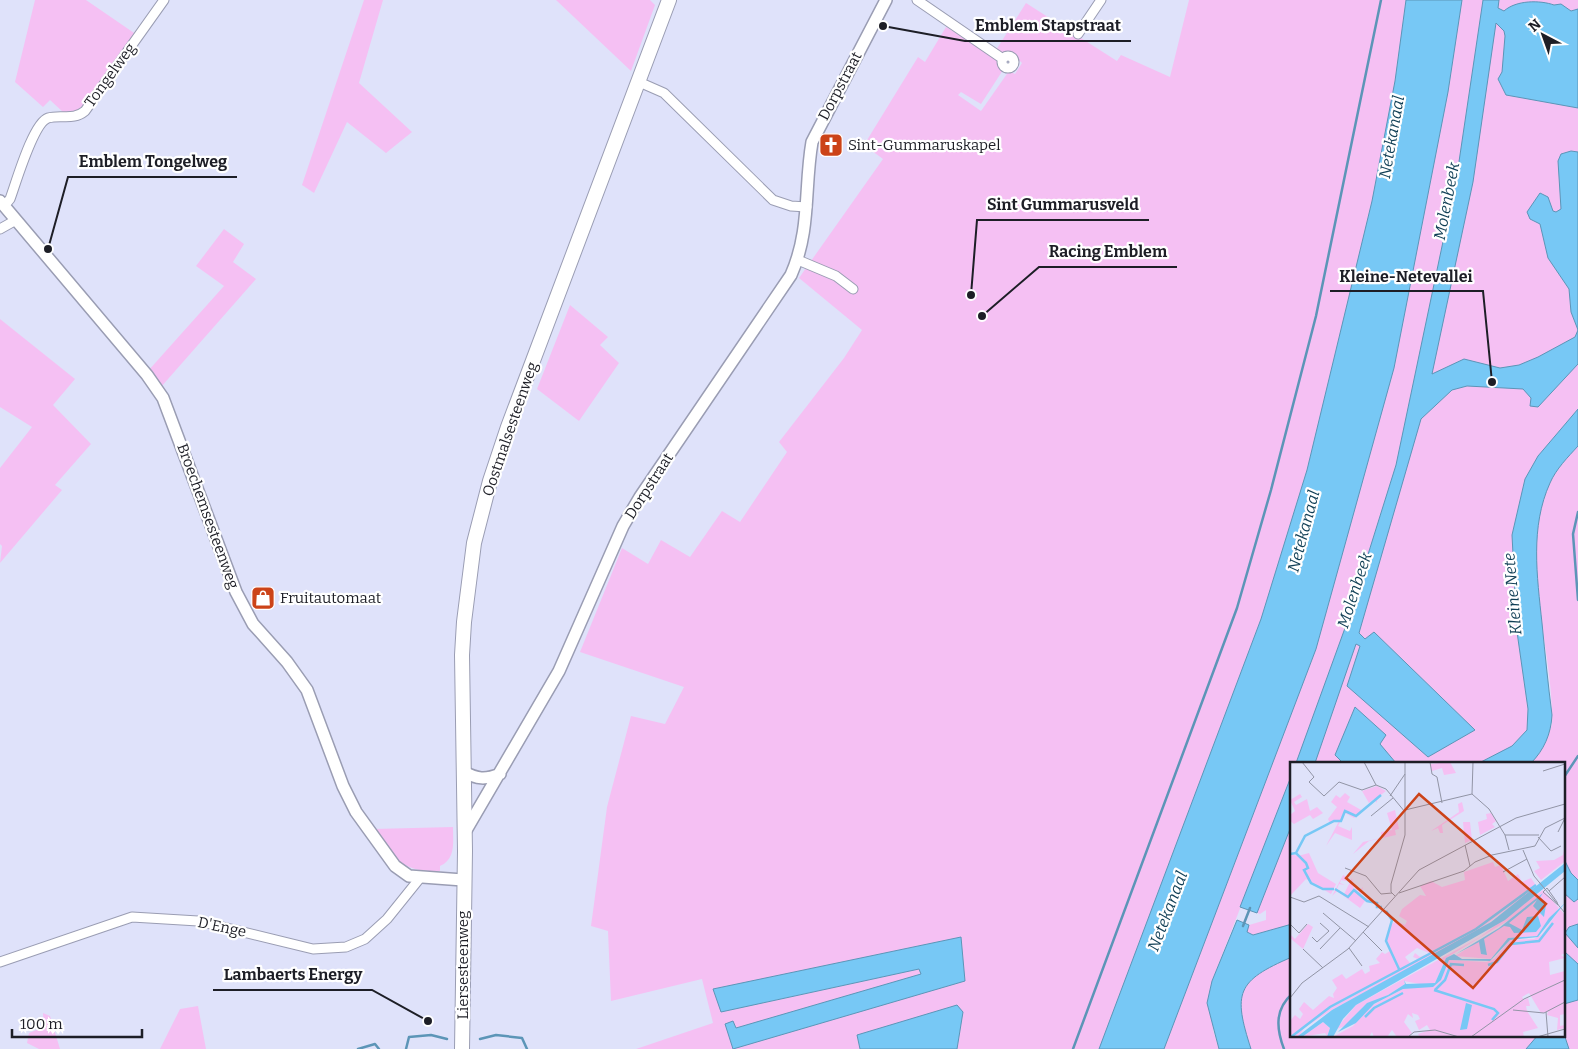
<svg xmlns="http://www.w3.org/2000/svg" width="1578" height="1049" font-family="Bitter,serif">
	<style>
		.green { fill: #f5c0f3; fill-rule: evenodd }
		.water { fill: #77c8f5; stroke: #5c95b7 }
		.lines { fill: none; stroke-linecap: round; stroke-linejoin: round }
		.stream { stroke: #5c95b7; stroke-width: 2.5 }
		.street-casing { stroke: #9a9db3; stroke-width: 11 }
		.secondary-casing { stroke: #9a9db3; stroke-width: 14 }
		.primary-casing { stroke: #9a9db3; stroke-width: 16 }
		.street { stroke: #fff; stroke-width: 9 }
		.secondary { stroke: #fff; stroke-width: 11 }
		.primary { stroke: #fff; stroke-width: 14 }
		.labels { text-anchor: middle; stroke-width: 4.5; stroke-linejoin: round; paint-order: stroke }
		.street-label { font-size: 15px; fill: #1d1e26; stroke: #fff }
		.poi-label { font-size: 15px; fill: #1d1e26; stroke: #fff; text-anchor: start }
		.water-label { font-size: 16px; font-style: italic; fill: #0f3e55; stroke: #fff }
		.inset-river { fill: none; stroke: #77c8f5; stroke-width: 2.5 }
		.inset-road { fill: none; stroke: #9194a5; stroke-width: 1 }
		.view { fill: #cc4318; fill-opacity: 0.15; stroke: #cc4318; stroke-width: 2.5 }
		.inset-edge { fill: none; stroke: #1d1e26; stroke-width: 2.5 }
		.leader { fill: none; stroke: #1d1e26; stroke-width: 2 }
		.callout-dot { fill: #1d1e26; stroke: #fff; stroke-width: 2 }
		.callout-label { font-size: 16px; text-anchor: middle; font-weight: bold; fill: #1d1e26; stroke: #fff; stroke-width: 4.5; stroke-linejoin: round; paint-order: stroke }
	</style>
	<rect width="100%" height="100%" fill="#dfe2fa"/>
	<path class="green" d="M35 0H86L137 35 85 103 73 115 63 112 50 100 43 107 15 82Z
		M364 0H383L359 83 412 132 386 153 347 122 314 193 302 185Z
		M556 0H650L655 5 631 71Z
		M1189 0H1406L1395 81 1372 201 1307 470 1261 619 1099 1049H957L963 1012 857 1035 860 1049H636L713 1023 702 979 611 1001 608 931 591 926 607 807 631 716 665 724 684 687 580 652 622 548 648 564 661 540 690 557 722 511 740 522 787 452 779 442 844 358 862 330 799 278 883 159 864 145 918 57 925 62 946 27 1000 60 1003 70 981 104 961 92 958 95 981 111 1009 71 1015 74 1022 63 1011 52 1003 53 996 50 1026 3 1117 61 1121 55 1170 77ZM961 937 964 981 733 1049 736 1028 921 974 919 969 722 1012 714 989Z
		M1462 0H1483L1457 175 1396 465 1345 628 1302 749 1296 763H1292V774L1212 981 1213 1030 1219 1049H1164L1316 649 1394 368 1448 92Z
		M1491 0H1578V409L1538 456 1525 479 1512 535 1517 632 1528 709 1527 730 1512 746 1479 763H1306L1403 466Z
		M224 229 244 244 233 262 256 279 161 387 148 371 224 286 196 266Z
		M570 305 608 337 600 345 619 363 579 421 537 389Z
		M0 319 75 379 53 405 91 444 55 485 62 490 0 563 2 546 0 544V468L32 427 0 407Z
		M1578 446V1049H1251C1233 993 1236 981 1292 957V1035H1564V763H1531L1544 746 1552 724C1554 646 1516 558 1550 482 1557 469 1568 457 1578 446Z
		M1292 799V924L1253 935 1246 932 1249 925 1266 920V910L1260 914 1249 910Z
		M453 827C453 842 456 859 440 866V871C400 872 395 859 373 829Z
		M198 1006 206 1049H160L180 1009Z
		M43 1013 50 1016 60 1049H39L27 1043 29 1033 44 1027Z"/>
	<path class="water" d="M1406 0H1462L1448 92 1394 368 1316 649 1164 1049H1099L1261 619 1307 470 1372 201 1395 81Z
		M1483 0H1499L1498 8 1504 11C1516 0 1540 0 1554 5L1561 4 1571 11 1578 9V108L1506 95 1498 79 1502 72 1505 36 1504 31 1496 23 1473 182 1432 374 1464 359 1500 368 1519 365 1538 357 1575 337 1578 330 1571 312 1569 289 1548 258 1540 224 1530 219 1527 212 1540 193 1548 197 1553 211 1556 212 1561 209 1558 161 1561 154 1571 151 1578 152V364L1538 407 1530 406 1531 398 1523 389 1467 386 1452 390 1421 419 1359 633 1365 639 1374 632 1475 730 1428 757 1347 686 1360 646 1356 644 1315 763H1296L1345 628 1396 465 1457 175Z
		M1578 409V446C1568 457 1556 469 1550 483 1530 527 1537 576 1542 623 1545 654 1548 684 1552 715 1551 734 1544 750 1531 763H1479L1512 746 1527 730 1528 709 1517 632 1512 535 1525 479 1538 456Z
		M1355 707 1386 735 1380 744 1396 763H1343L1335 755Z
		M1292 774V824L1257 913 1240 907Z
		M1564 859 1571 873 1578 880V899L1574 902 1564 893Z
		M1237 920 1249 925 1247 932 1253 935 1292 924V957C1236 981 1233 993 1251 1049H1219L1207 1003 1212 981Z
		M1578 924V948L1565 933 1569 927Z
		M961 937 965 981 733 1049 725 1024 733 1021 736 1028 921 974 919 969 721 1012 713 989Z
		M1565 952 1578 964V1000L1564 1004Z
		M957 1005 963 1012 957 1049H860L857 1035Z
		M1564 1034 1569 1049H1526L1538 1035Z"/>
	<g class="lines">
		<path class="stream" d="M1578 512 1573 534 1578 600
			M1564 777 1578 756
			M1243 926 1250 908
			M480 1039 496 1035 522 1038 527 1049
			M358 1049 375 1044 379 1049
			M406 1049 409 1037 431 1035 447 1039
			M1073 1049 1237 608 1271 490 1316 316 1381 0
			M1284 1049C1276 1028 1275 1009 1292 994"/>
		<g class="street-casing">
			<path id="street" d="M917 0 1003 59
				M1078 34 1101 0
				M1002 62a6 6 0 1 1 12 0a6 6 0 1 1-12 0Z
				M639 82 664 93 773 200 791 206 807 207
				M4 206 10 199C16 183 33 123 48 118 61 114 73 121 85 111L164 0
				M0 229 16 220
				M798 260 836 276 853 289
				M0 962 132 917 198 921 313 949 346 947 365 939 387 919 420 878"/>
		</g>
		<g class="secondary-casing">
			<path id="secondary" d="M0 201 147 375 163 398 236 592 253 624 287 662 307 690 343 786 356 812 395 866 409 876 463 880
				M464 772C477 779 485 780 500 774
				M465 832 559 671 623 526 640 497 791 275C811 230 804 188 812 142L886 0"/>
		</g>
		<g class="primary-casing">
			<path id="primary" d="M462 1049 465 851 462 655 464 622 474 543 490 481 508 427 669 0"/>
		</g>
		<use href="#street" class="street"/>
		<use href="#secondary" class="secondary"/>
		<use href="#primary" class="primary"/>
	</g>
	<defs>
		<g id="church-square" transform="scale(1.25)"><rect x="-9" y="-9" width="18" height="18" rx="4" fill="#cc4318" stroke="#fff"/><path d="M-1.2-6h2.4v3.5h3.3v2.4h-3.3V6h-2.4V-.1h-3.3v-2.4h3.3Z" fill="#fff"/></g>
		<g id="shop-square" transform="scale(1.25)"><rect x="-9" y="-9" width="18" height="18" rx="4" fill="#cc4318" stroke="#fff"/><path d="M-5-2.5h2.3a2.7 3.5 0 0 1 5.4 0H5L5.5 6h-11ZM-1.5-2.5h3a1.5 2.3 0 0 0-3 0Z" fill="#fff"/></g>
	</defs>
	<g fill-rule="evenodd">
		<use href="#church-square" x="831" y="145"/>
		<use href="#shop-square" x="263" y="598"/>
	</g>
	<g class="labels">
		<g class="street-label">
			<text transform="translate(110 75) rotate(-54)" y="5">Tongelweg</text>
			<text transform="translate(840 86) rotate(-62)" y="5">Dorpstraat</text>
			<text transform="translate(510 429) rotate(-71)" y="5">Oostmalsesteenweg</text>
			<text transform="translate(649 486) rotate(-57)" y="5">Dorpstraat</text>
			<text transform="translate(208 516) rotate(70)" y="5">Broechemsesteenweg</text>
			<text transform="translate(222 927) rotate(12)" y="5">D'Enge</text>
			<text transform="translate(463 965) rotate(-90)" y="5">Liersesteenweg</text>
		</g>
		<g class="poi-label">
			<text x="848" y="150">Sint-Gummaruskapel</text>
			<text x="280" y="603">Fruitautomaat</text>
		</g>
		<g class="water-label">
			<text transform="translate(1391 137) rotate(-80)" y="6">Netekanaal</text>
			<text transform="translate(1446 201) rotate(-79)" y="6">Molenbeek</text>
			<text transform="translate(1303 531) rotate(-75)" y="6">Netekanaal</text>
			<text transform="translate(1354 590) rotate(-72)" y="6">Molenbeek</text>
			<text transform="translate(1512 594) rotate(-95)" y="6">Kleine Nete</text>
			<text transform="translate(1167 911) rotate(-69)" y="6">Netekanaal</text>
		</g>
	</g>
	<g transform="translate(1290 762)">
		<rect width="275" height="275" fill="#dfe2fa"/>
		<path d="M160 0 166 11 154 13 152 6 142 9 140 2ZM87 24 96 29 87 36V41L84 37 79 41 72 29ZM55 31 60 35 57 40 73 49 64 56 55 51 48 64 60 69 62 65V78L45 71 36 84 49 59 40 61 38 57 47 45 41 40 46 33 50 36ZM10 32 12 35 4 40 6 43 17 37 20 49 27 45 33 51 23 57 20 53 4 62 0 59V53L5 49 0 38ZM172 40 174 49 152 63 153 71H150L148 66 141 69 169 50 168 42ZM105 48 109 67 105 68 106 73 79 79 63 92 73 80 91 76V70L102 68 97 51ZM201 51 206 59 202 62 205 65 190 73 188 60 197 57 196 52ZM173 60H180L182 78 175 81ZM275 83 274 100 251 118 244 109 250 106 246 99 264 98 273 93ZM19 91 28 111 46 122 41 132 16 117 0 134V92L8 94ZM203 100 205 105 211 103 218 119 228 112 232 120 241 116 247 125 187 169 42 248 14 266 9 275H0V259L5 253 10 257 13 252 9 247 14 240 23 248 39 234 44 236 43 232 47 226 42 218 52 212 56 217 72 207 75 212 80 209 79 204 90 201 86 197 92 190 95 192 100 189 96 179 99 164 106 159 115 163 117 159 109 154 112 147 130 133 136 134 130 124 141 119 152 125 175 118 174 110ZM127 186 139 191 130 195 125 191 123 195 128 197 120 201 115 195ZM53 113 57 115 56 119 51 118 50 121 55 123 49 122 47 127 54 132 62 116 64 128 66 125 68 130 73 125 71 133 84 141 75 139 70 146 47 129 42 134ZM253 128 269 146 247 174 218 176 201 197 165 194 209 167 224 155 156 196 145 221 135 223 114 219 115 222 98 233 73 245 59 263 46 267 66 243 190 175ZM270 147 275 153V191L271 193 275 196 259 200 260 213 275 209V252L270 253V264L275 263V266L267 268 268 256 257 253 258 250 251 251 239 231 232 235 234 238 238 236 240 244H236L237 249 248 266 233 270 234 275H130L128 272 140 268 137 263 129 268 125 259 130 257 128 253 122 251 123 256 118 252 114 260 122 271 117 275H107L102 268 97 275H84L82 270 79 275H43L63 264 81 244 113 227 146 223 159 198 196 200 204 197 220 178 244 177 252 172ZM18 162 23 165 13 187 0 176V172L5 177ZM33 260 40 266 37 275H34L37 274 35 271 12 275Z" fill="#f5c0f3" fill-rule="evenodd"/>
		<path d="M275 101V109L215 158 66 243 53 257 43 275H37L40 266 33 260 12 275 8 274 42 248 201 160ZM253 131 249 137 256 143 254 155 243 144 247 138 219 161 232 168 237 155 248 154 251 164 246 170 224 171 220 165 214 164 194 177 197 193 191 192 189 180 166 192 209 166ZM275 141 248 175 220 178 200 199 159 198 151 218 143 225 113 227 84 242 66 261 48 270 77 241 98 233 115 222 114 218 116 222 145 221 156 196 164 192 172 197H201L218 176 247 174 259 156ZM176 241 182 243 177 267 170 268Z" fill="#77c8f5"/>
		<path class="inset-river" d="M6 91 15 74 44 59H51L55 49 66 54 91 33M0 92 6 91 16 101 18 106 14 108 21 121 33 127H44M45 127 58 135 64 128 77 139 87 141V145H92M96 149 102 158 96 179 109 207M198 203 207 200 221 182 249 179 263 161M144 228 204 247 208 251 202 258M145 228 155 218 161 202 174 203M75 255 84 246 113 231M1 275 40 245 186 167 246 123"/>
		<path class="inset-road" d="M12 0 24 15 19 20 34 34 49 20 72 28 86 23M74 0 86 23 96 27 115 50M140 0 142 12 147 15 152 41M183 0 182 32 199 47 215 73 219 88M253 9 275 2M100 34 115 12M115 48 182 32M81 54 103 36M268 70 275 56M215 73H249M248 75 261 89 271 84M175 83 180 104M233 88 244 114 275 151M55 106 76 114 91 132 102 131M213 110 237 97M257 126 267 140 268 143 253 130ZM259 129 275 115M109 131 174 109 185 100 202 93 245 84 255 66 275 56M105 134 101 130V122L115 73V0M0 135 14 140 29 134 79 165M33 151 66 179M0 162 9 171 17 162M73 170 92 189M22 175 27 180 39 169 30 161M59 186 72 204M13 187 33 206M30 187 50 166M0 236 12 221 58 187 129 108 226 56 275 42M223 248 254 251 275 240M256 250 258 275M118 275 124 270 145 268 169 275M181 275 234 237 275 218M247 275 275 267"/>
		<path class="view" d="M129 32 256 142 183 226 56 116Z"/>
		<rect width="275" height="275" class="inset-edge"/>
	</g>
	<path class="leader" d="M883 26L965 41H1131M48 249L68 177H237M971 295L977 220H1149M982 316L1039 267H1177M1492 382L1483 291H1330M428 1021L372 990H213"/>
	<g class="callout-dot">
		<circle cx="883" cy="26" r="5"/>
		<circle cx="48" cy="249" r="5"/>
		<circle cx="971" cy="295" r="5"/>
		<circle cx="982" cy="316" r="5"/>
		<circle cx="1492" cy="382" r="5"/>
		<circle cx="428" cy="1021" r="5"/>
	</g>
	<g class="callout-label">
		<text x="1048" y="31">Emblem Stapstraat</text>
		<text x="153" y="167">Emblem Tongelweg</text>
		<text x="1063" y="210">Sint Gummarusveld</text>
		<text x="1108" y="257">Racing Emblem</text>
		<text x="1406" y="282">Kleine-Netevallei</text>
		<text x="293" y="980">Lambaerts Energy</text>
	</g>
	<g transform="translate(1543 35) rotate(319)" stroke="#ffffff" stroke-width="4" paint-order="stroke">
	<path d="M0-4L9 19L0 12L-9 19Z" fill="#1d1e26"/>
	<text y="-8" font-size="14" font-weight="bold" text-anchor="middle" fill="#1d1e26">N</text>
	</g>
	<path d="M12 1029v8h130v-8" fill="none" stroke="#1d1e26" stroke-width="2.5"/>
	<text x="20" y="1029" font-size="15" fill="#1d1e26" stroke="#ffffff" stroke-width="4" paint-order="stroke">100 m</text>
</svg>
